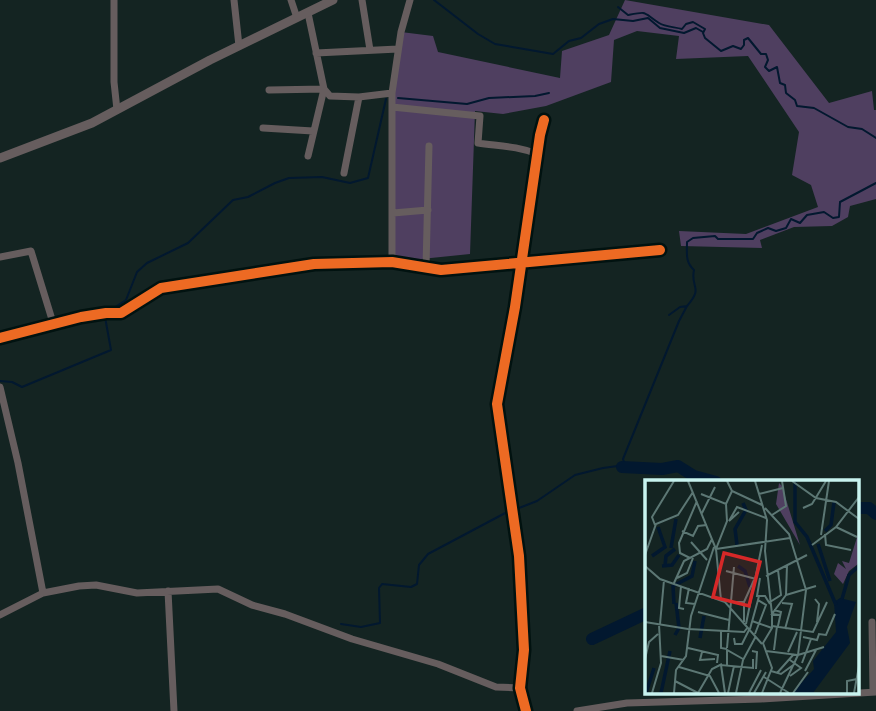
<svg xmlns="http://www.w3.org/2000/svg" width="876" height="711" font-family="'PT Sans',sans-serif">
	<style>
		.green { fill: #4f3f60 }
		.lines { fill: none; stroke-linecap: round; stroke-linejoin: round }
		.stream { stroke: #02182f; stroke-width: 2 }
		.river { stroke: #02182f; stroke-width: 12 }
		.minor { stroke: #665d5e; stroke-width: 7 }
		.tertiary { stroke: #665d5e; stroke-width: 9 }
		.cycleway-casing { stroke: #011210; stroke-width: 15 }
		.cycleway { stroke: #ed6a23; stroke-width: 10 }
		.inset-river { fill: none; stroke: #02182f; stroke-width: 3.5 }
		.inset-road { fill: none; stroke: #5c7774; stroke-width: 2 }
		.view { fill: #d62828; fill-opacity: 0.15; stroke: #d62828; stroke-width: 3.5 }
		.inset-edge { fill: none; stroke: #c8f3ef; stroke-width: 3.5 }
	</style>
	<rect width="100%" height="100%" fill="#142422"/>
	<path class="green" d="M625 0 769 25 829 103 872 91 874 110H876V199L850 206 848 217 832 226 794 227 760 240 762 248 681 246 679 231 746 234 818 207 811 185 792 175 799 132 748 56 676 59 679 36 637 31 614 40 611 82 546 106 503 114 475 111 470 254 392 262V93L401 32 433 36 438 52 560 78 562 51 609 35Z"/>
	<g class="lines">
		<path class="stream" d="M434 0 478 34 495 44 553 54 569 41 581 38 599 24 613 19 633 21 648 18 660 28 684 33 696 28 703 32
			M618 7 628 15C649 11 642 12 659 23 665 27 675 27 682 29L686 24 693 22 705 29 703 33 705 38 721 51 733 46 741 49 744 45V40L748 38 761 54H766L768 60 765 67 769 71 777 67 780 83 785 85 786 93 795 100 797 106 814 108 848 127 862 129 876 138
			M398 98 467 104 489 98 535 96 549 93
			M109 311 126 300 137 272 147 263 188 243 233 200 248 197 275 183 289 178 322 177 350 183 368 178 386 99
			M669 315 680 307 687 306C704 287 690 288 694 270 685 262 687 253 687 242L693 238 715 236 718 239H753L757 233 768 228 776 231 786 228 791 219 800 223 807 215 824 212 833 218 839 217 840 202 876 183
			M0 381 12 382 22 387 111 350 105 317
			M514 510 537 501 575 475 603 468 625 465 623 459 679 321 687 306
			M341 624 361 627 380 623 379 588 382 584 411 587 417 584 419 565 428 554 509 511"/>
		<path class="river" d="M622 467 662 469 678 466 694 476 716 482
			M857 508H869L876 514
			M592 639 647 613"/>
		<path class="minor" d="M114 0V82L117 110
			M234 0 239 46
			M291 0 297 18
			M362 0 370 50
			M308 13 324 89 330 96 359 97
			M316 53 398 49
			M269 90 324 89 308 156
			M392 107 480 116 478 143C498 146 518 146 537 154
			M263 128 313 131
			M344 173 359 97 392 93
			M393 213 428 210
			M0 257 31 251 54 326
			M392 262V93L401 32 410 0
			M426 267 429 146
			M0 338 81 317 106 313H121L161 288 314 264 392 262 441 270 660 250
			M0 387 18 463 43 593 0 615
			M168 591 174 711
			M43 593 79 586 96 585 137 593 218 589 252 605 285 614 352 639 438 664 496 687 520 688
			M872 622 873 692
			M526 711 520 688 524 650 519 556 497 404 515 307 540 135 544 120
			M577 711 627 703 761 699 876 692"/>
		<path class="tertiary" d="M0 158 92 123 210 60 333 0"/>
		<g class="cycleway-casing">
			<path id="cycleway" d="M0 338 81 317 106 313H121L161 288 314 264 392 262 441 270 660 250
				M526 711 520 688 524 650 519 556 497 404 515 307 540 135 544 120"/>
		</g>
		<use href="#cycleway" class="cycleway"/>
	</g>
	<g transform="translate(645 480)">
		<rect width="214" height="214" fill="#142422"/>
		<path d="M134 3 137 6 155 65 131 24ZM213 54V84L204 91 198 104 189 94 193 83 201 89 197 81 204 83Z" fill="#4f3f60"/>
		<path d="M195 118 211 122 202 147 205 163 168 213H147L169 189 168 181 191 152 189 122Z" fill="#02182f"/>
		<path class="inset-river" d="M150 1V42L162 57 191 125M180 51 186 45 189 22M173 64 185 101M92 65 90 49 101 30 98 23M26 68 31 39M7 76 20 67 13 47M17 86 27 85 34 75M20 86 21 76 30 69M93 86 100 91 105 107M197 119 204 95 214 86M29 124 28 106 47 96 50 81M30 155 34 148 31 123M55 158 59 136M1 213 9 188M16 213 25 171"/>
		<path class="inset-road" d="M43 1 71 69 76 120M82 1 87 11 117 25M110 1 122 40 120 71 127 134V148L118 163 127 188 117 213M147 1 171 18 191 22 214 39M56 14 81 24 87 11M114 14 138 8M81 24 82 41 71 69 145 58M120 28 144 54 161 110 153 175M158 28 167 24 181 1M94 32 84 41 92 27 121 38M57 33 70 7M127 35 141 26 137 1M10 45 7 37 29 1M191 47 212 57M37 51 48 56 53 46 62 45M180 54 181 65 206 70M176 55 184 1M46 62 62 80M167 65 191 47 214 17M0 75 11 44 33 35 48 12M45 78 35 73 34 63 52 21M0 86 15 99 80 122 117 164M81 91 111 99M121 96 162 75M32 98 42 93 48 78M115 98 112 116H120L125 124M29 103 39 81 62 69 67 59M36 106 34 128 39 129M44 108 41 123 50 124M141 115 171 106M170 119 174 124 172 142M85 122H99V142M99 122 109 100M125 122 136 115 133 90M137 123 147 124 140 149M129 130 136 132 133 146M53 132 84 140M135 135 127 134 141 115 142 85M107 141 127 148M0 142 43 149 99 152 103 147M15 144 19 100M101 144 117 65M127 146 168 152 182 122M105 149 113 120M76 151V168L82 169M110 154 121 125 113 120 114 116M158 157 172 160 174 154 181 155 190 134M89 158 90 164H97L104 150M43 168 73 175 72 183M82 168 89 87M129 170 132 146M107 171 112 172 111 189M121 171 153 175 135 213M57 172 55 180 70 179M143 172 152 152M153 175 179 167M16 176 39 180M0 179 4 162 13 154M157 183 166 159M82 186V170L98 179M34 187 65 196 74 213M126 191 136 194 151 183M160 191 171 170M132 193 149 174M145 196 156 188 145 180M119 197 144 213M30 201 53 213M7 213 16 183 14 144M29 213 31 190 41 176 46 136 69 67M53 213 67 189 77 184M80 213 76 185 108 188V179M83 213 89 186M91 213 98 180 111 156M104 213 116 190M109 213 121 192M148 213 163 192M202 213V201L212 199M209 213 214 186"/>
		<path class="view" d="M79 73 115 82 104 126 68 117Z"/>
		<rect width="214" height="214" class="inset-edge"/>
	</g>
</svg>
